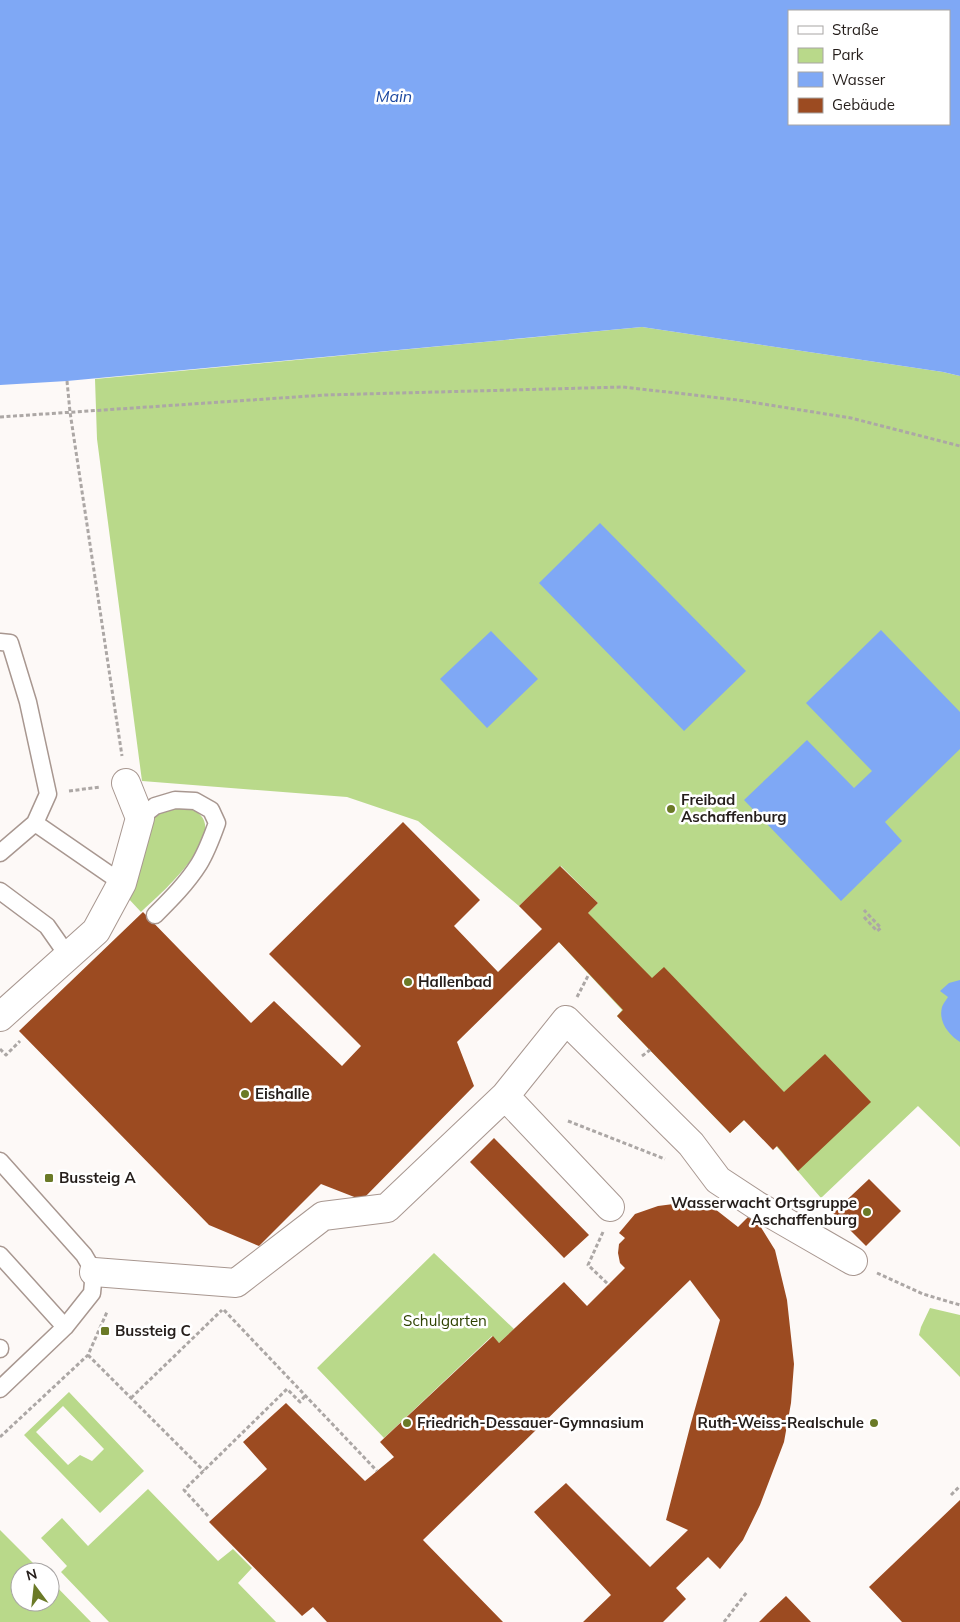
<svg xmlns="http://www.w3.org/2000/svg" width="960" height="1622" font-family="Mulish,sans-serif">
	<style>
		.green { fill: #b9d98a; fill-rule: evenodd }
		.water { fill: #7fa8f5; fill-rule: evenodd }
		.building { fill: #9c4b21 }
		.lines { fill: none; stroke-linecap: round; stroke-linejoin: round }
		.lane-casing { stroke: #a89790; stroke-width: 19 }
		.street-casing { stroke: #a89790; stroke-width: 30 }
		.path { stroke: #aca7a5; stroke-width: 3; stroke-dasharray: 4 2.5; stroke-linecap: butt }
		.lane { stroke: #fff; stroke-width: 16 }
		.street { stroke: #fff; stroke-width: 28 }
		.poi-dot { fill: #6b7a27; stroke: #fff; stroke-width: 2 }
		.labels { text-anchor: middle; stroke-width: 5; stroke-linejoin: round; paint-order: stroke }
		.poi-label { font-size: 15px; font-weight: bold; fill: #251e1b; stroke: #fff; text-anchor: start }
		.park-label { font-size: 15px; fill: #2e4200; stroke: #fff }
		.water-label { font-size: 16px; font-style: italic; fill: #1c48a0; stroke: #fff }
	</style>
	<rect width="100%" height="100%" fill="#fdf9f7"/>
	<path class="green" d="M642 327 943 372 960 376V1147L918 1106 821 1198 777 1147 744 1120 730 1133 617 1016 622 1010 559 942 598 903 561 866 519 906 418 821 347 797 142 781 97 439 95 379Z
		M184 807C244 821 160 895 141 912L127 897 141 828 161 809Z
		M434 1253 514 1329 499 1343 492 1336 384 1438 317 1368Z
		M930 1308 960 1315V1377L919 1335 921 1327Z
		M69 1392 144 1471 100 1513 24 1435ZM63 1406 104 1449 92 1461 80 1455 68 1465 36 1432Z
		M148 1489 218 1561 233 1549 252 1568 238 1583 276 1622H109L61 1572 67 1566 41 1538 62 1518 88 1546Z
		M0 1530 42 1572H20V1602H50V1580L91 1622H0Z"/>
	<path class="water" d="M0 0H960V376L943 372 642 327 67 381 0 385ZM949 11V124H789V11Z
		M600 523 746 671 684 731 539 583Z
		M881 630 960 712V749L885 822 902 841 841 901 744 800 807 740 854 788 872 771 806 703Z
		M491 631 538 679 487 728 440 679Z
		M960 980V1042C949 1035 938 1022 942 1007 943 1004 946 1000 948 997L940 991 949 983Z"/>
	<path class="building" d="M403 822 480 900 454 926 498 972 542 929 519 906 560 866 598 903 588 913 652 978 664 967 784 1092 825 1054 871 1102 798 1171 777 1146 773 1150 744 1120 730 1133 617 1016 623 1010 559 942 457 1042 474 1086 362 1200 321 1184 259 1246 209 1225 19 1031 143 912 251 1023 274 1001 342 1066 361 1046 269 954Z
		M494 1138 589 1235 564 1258 470 1162Z
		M869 1179 901 1211 866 1246 833 1213Z
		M689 1202 715 1209 738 1227 752 1213 775 1250 787 1300 794 1364 791 1403 784 1442 760 1505 743 1540 720 1569 708 1557 676 1588 686 1599 663 1622H583L611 1595 534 1512 566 1483 650 1567 688 1530 666 1520 691 1423 720 1320 690 1280 423 1540 503 1622H327L313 1607 302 1616 209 1522 267 1469 243 1442 286 1403 365 1481 394 1457 380 1442 493 1336 499 1343 564 1282 587 1306 625 1268 620 1263 618 1253 619 1244 625 1238 619 1233 635 1214 658 1206Z
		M960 1500V1622H902L869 1587Z
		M786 1596 811 1622H759L768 1613Z"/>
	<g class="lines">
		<g class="lane-casing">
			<path id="lane" d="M0 642 10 643 28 702 48 794 35 823
				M140 818 155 806 175 800 195 801 211 810 217 823C212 837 207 851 199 864 187 883 171 899 155 915
				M0 853 35 823 122 883
				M0 891 47 926 68 956
				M0 1161 84 1255 94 1272 92 1293 65 1327 0 1389
				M0 1255 65 1327
				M0 1348V1349"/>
		</g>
		<g class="street-casing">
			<path id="street" d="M0 1017 96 931 122 883 140 818 126 783
				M505 1096 610 1207
				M94 1272 236 1283 323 1216 387 1208 505 1096 566 1020 691 1144 718 1180 756 1205 853 1261"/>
		</g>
		<path class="path" d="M67 381 70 412 122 756
			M0 417 325 395 623 387 738 400 851 418 960 446
			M69 791 100 787
			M864 917 877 931 881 928 864 910
			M577 997 589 974
			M0 1049 6 1055 20 1041
			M642 1056 650 1050
			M568 1121 665 1159
			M603 1232 588 1265 609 1285
			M877 1273 923 1294 960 1305
			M224 1310 377 1471
			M88 1355 204 1471
			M131 1398 222 1310
			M0 1437 88 1355 107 1312
			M951 1495 960 1486
			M208 1516 184 1490 287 1389 300 1402 305 1396
			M724 1622 747 1592"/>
		<use href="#lane" class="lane"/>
		<use href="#street" class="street"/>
	</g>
	<g class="poi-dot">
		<circle cx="671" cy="809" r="5"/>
		<circle cx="408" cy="982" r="5"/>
		<circle cx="245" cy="1094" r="5"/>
		<rect x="44" y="1173" width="10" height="10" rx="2.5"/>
		<circle cx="867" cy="1212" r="5"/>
		<rect x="100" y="1326" width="10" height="10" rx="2.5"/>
		<circle cx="407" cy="1423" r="5"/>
		<circle cx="874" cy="1423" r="5"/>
	</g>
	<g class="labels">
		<g class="poi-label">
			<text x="681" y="805">Freibad<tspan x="681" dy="17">Aschaffenburg</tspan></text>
			<text x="418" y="987">Hallenbad</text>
			<text x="255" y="1099">Eishalle</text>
			<text x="59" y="1183">Bussteig A</text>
			<text x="857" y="1208" text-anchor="end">Wasserwacht Ortsgruppe<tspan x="857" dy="17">Aschaffenburg</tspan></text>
			<text x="115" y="1336">Bussteig C</text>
			<text x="417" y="1428">Friedrich-Dessauer-Gymnasium</text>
			<text x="864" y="1428" text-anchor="end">Ruth-Weiss-Realschule</text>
		</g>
		<g class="park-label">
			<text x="445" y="1326">Schulgarten</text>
		</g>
		<g class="water-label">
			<text x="394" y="102">Main</text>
		</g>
	</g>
	<rect x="788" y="10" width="162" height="115" fill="#ffffff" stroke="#a8a5a4"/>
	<rect x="798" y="26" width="25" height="8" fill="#ffffff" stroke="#a8a5a4"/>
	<text x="832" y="35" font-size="15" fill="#251e1b">Straße</text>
	<rect x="798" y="48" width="25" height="15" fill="#b9d98a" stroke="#a8a5a4"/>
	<text x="832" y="60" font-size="15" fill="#251e1b">Park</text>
	<rect x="798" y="72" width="25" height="15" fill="#7fa8f5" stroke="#a8a5a4"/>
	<text x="832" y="85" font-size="15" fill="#251e1b">Wasser</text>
	<rect x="798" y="98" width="25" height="15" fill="#9c4b21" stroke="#a8a5a4"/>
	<text x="832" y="110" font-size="15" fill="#251e1b">Gebäude</text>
	<g transform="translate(35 1587) rotate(345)"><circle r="24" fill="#ffffff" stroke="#a8a5a4"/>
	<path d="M0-4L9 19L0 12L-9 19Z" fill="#6b7a27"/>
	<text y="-8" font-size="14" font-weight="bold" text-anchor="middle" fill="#251e1b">N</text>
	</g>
</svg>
